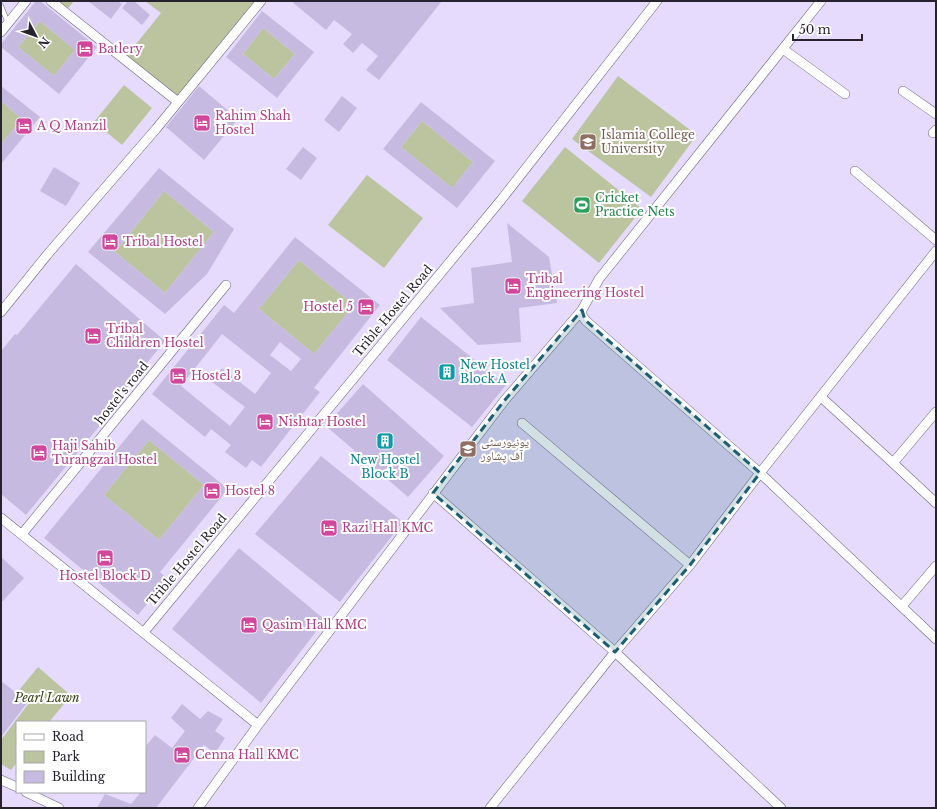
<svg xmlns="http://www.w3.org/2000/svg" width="937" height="809" font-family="'Libre Baskerville','Noto Naskh Arabic',serif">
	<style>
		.green { fill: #bbc49f }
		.building { fill: #c6bae0; fill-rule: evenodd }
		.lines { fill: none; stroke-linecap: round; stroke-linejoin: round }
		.service-casing { stroke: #6b627f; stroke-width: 5.5 }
		.minor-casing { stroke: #6b627f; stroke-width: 10 }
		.service { stroke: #fff; stroke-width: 4.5 }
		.minor { stroke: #fff; stroke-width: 9 }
		.marked { fill: #1c5e72; fill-opacity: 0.2; stroke: #1c5e72; stroke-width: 3; stroke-dasharray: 8 5; stroke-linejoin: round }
		.labels { text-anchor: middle; stroke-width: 4; stroke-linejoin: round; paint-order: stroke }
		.hotel-label { font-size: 12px; fill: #b23c85; stroke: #fff; text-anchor: start }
		.education-label { font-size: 12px; fill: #785e54; stroke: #fff; text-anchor: start }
		.leisure-label { font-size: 12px; fill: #27864d; stroke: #fff; text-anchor: start }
		.street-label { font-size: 12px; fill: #26222e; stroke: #fff }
		.culture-label { font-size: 12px; fill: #0d838f; stroke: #fff; text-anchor: start }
		.park-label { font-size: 12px; font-style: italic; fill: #343d10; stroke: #fff }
	</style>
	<rect width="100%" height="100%" fill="#e6dbfd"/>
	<path class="green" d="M51 1H74L65 12Z
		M145 1H261L178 102 124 59 161 13Z
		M40 21 75 50 54 76 18 47Z
		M263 28 295 54 274 79 243 54Z
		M618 76 697 135 651 197 572 139Z
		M124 85 152 108 122 145 94 122Z
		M1 101 22 119 1 144Z
		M422 121 473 162 452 188 401 147Z
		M565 147 642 209 599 263 522 201Z
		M367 175 423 218 384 268 328 225Z
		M164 191 214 232 165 293 115 252Z
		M299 260 354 305 314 354 259 309Z
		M149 440 204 485 159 540 104 495Z
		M38 667 68 693 64 704 49 722H17V762L11 770 1 764V740L29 703 30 696 20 689Z"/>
	<path class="building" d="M36 1H40L97 47 59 94 1 47V44ZM40 21 75 50 54 76 18 47Z
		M88 1H118L122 4 111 19Z
		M128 1H134L150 15 142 25 122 8Z
		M291 1H442L379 80 366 70 378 56 362 43 353 53 343 44 352 34 334 20 326 30Z
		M262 11 314 52 277 98 226 57ZM263 28 295 54 274 79 243 54Z
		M1 86 40 117 1 164V144L22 119 1 101Z
		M199 86 238 119 204 160 166 127Z
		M342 96 357 108 339 132 324 120Z
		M421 102 495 161 457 208 383 149ZM422 121 473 162 452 188 401 147Z
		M303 147 317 158 301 180 286 169Z
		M54 167 80 183 66 206 40 191Z
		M159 168 234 229 207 274 165 314 88 252ZM164 191 214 232 165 293 115 252Z
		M507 223 549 257 557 303 519 308 521 342 478 345 440 308 474 303 471 268 512 262Z
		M295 237 380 305 314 388 320 392 261 467 252 460 246 468 225 452 231 445 211 429 205 437 152 394 224 305 234 313ZM299 260 354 305 314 354 259 309ZM222 334 271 373 255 394 222 368 212 382 245 407 230 426 181 386ZM280 342 301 359 291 371 270 355Z
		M76 264 165 341 108 410 111 412 26 515 1 494V351L15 334 17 335Z
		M421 317 506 385 472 427 387 360Z
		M363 384 444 456 408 497 326 426Z
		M142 419 228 489 160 572 168 579 138 615 44 538ZM149 440 204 485 159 540 104 495Z
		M321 456 403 522 340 602 255 534Z
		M239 548 325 620 261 703 172 629Z
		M1 557 24 578 1 603Z
		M1 681 28 702 1 737Z
		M182 704 200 719 208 711 223 719 215 731 225 738 215 753 204 745 156 808H97L105 794 131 804 141 792H145V747L155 735 172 748 185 731 171 718Z"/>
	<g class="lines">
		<g class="service-casing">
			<path id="service" d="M1 6 8 23"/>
		</g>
		<g class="minor-casing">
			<path id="minor" d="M51 1 178 102
				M821 1 599 279 582 310V315L585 320 760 473 936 639
				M1 32 26 1
				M783 49 845 94
				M903 91 936 114
				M933 133 936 130
				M855 171 936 240
				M1 312 47 255 156 129 261 1
				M821 397 893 463
				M936 412 893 463 936 503
				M522 423 690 565
				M433 493 615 652 781 808
				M1 518 258 725
				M22 534 226 285
				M902 606 936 566
				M144 632 501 200 657 1
				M1 780 17 787
				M26 792 59 808
				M198 808 258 725 504 401 582 310
				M490 808 615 652 690 565 760 473 936 251"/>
		</g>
		<use href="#service" class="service"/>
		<use href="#minor" class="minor"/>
	</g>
	<path class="marked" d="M582 310 585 320 760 473 690 565 615 652 433 493 504 401Z"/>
	<defs>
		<g id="hotel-square" transform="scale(0.9)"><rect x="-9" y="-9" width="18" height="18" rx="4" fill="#d1479c" stroke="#fff"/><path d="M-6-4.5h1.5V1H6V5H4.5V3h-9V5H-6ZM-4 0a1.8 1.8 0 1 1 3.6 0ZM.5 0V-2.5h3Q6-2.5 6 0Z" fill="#fff"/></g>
		<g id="university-square" transform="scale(0.9)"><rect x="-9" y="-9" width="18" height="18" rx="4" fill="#8d6e63" stroke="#fff"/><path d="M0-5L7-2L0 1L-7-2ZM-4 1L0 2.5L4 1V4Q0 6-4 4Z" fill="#fff"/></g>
		<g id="stadium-square" transform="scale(0.9)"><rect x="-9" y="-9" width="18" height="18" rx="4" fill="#2e9e5b" stroke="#fff"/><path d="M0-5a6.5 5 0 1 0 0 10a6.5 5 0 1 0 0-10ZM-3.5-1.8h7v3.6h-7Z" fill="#fff"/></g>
		<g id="building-square" transform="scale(0.9)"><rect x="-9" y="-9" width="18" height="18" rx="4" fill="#0f9aa8" stroke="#fff"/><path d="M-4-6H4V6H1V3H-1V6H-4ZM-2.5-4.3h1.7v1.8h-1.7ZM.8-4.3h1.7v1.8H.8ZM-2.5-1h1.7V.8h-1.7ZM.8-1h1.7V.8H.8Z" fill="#fff"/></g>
	</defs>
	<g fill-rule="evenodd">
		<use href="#hotel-square" x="85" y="49"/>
		<use href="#hotel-square" x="202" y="123"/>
		<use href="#hotel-square" x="24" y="126"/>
		<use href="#university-square" x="588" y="142"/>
		<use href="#stadium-square" x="582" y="205"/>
		<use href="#hotel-square" x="110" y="242"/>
		<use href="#hotel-square" x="513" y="286"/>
		<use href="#hotel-square" x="366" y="307"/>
		<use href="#hotel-square" x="93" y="336"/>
		<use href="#building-square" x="447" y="372"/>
		<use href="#hotel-square" x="178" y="376"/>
		<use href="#hotel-square" x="265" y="422"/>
		<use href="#building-square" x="385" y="441"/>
		<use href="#university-square" x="468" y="449"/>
		<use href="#hotel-square" x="39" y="453"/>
		<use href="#hotel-square" x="212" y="491"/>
		<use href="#hotel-square" x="329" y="528"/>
		<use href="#hotel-square" x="105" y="558"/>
		<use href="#hotel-square" x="249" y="625"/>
		<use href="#hotel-square" x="182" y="755"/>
	</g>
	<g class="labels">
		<g class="hotel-label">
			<text x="98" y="53">Batlery</text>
			<text x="215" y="120">Rahim Shah<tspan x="215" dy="14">Hostel</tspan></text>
			<text x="37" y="130">A Q Manzil</text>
			<text x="123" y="246">Tribal Hostel</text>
			<text x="526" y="283">Tribal<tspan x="526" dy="14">Engineering Hostel</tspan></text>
			<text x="353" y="311" text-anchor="end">Hostel 5</text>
			<text x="106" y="333">Tribal<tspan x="106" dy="14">Children Hostel</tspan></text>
			<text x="191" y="380">Hostel 3</text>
			<text x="278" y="426">Nishtar Hostel</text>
			<text x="52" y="450">Haji Sahib<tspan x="52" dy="14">Turangzai Hostel</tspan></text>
			<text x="225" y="495">Hostel 8</text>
			<text x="342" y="532">Razi Hall KMC</text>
			<text x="105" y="580" text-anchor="middle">Hostel Block D</text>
			<text x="262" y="629">Qasim Hall KMC</text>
			<text x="195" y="759">Cenna Hall KMC</text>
		</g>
		<g class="education-label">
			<text x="601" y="139">Islamia College<tspan x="601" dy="14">University</tspan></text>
			<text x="481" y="446">یونیورسٹی<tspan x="481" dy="14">آف پشاور</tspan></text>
		</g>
		<g class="leisure-label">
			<text x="595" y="202">Cricket<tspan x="595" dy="14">Practice Nets</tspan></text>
		</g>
		<g class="street-label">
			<text transform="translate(393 311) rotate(-50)" y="4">Trible Hostel Road</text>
			<text transform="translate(122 393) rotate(-51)" y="4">hostel's road</text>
			<text transform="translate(187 560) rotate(-50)" y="4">Trible Hostel Road</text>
		</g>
		<g class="culture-label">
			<text x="460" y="369">New Hostel<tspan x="460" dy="14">Block A</tspan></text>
			<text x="385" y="464" text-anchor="middle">New Hostel<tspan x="385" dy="14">Block B</tspan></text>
		</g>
		<g class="park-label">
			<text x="47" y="702">Pearl Lawn</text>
		</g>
	</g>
	<rect width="937" height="809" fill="none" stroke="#26222e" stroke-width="4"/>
	<rect x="16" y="721" width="130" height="72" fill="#ffffff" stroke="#a8a7ab"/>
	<rect x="24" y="734" width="20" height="6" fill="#ffffff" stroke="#a8a7ab"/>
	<text x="52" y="741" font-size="12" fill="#26222e">Road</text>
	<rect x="24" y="751" width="20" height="12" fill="#bbc49f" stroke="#a8a7ab"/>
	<text x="52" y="761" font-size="12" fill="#26222e">Park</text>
	<rect x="24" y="771" width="20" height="12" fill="#c6bae0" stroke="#a8a7ab"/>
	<text x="52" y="781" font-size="12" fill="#26222e">Building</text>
	<g transform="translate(36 36) rotate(131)" stroke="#ffffff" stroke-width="3" paint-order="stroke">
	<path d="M0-3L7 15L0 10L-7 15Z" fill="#26222e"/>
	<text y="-6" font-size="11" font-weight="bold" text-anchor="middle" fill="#26222e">N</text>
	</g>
	<path d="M793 34v6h69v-6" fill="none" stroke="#26222e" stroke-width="2"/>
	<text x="799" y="34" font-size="12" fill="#26222e" stroke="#ffffff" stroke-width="3" paint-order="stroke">50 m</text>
</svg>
